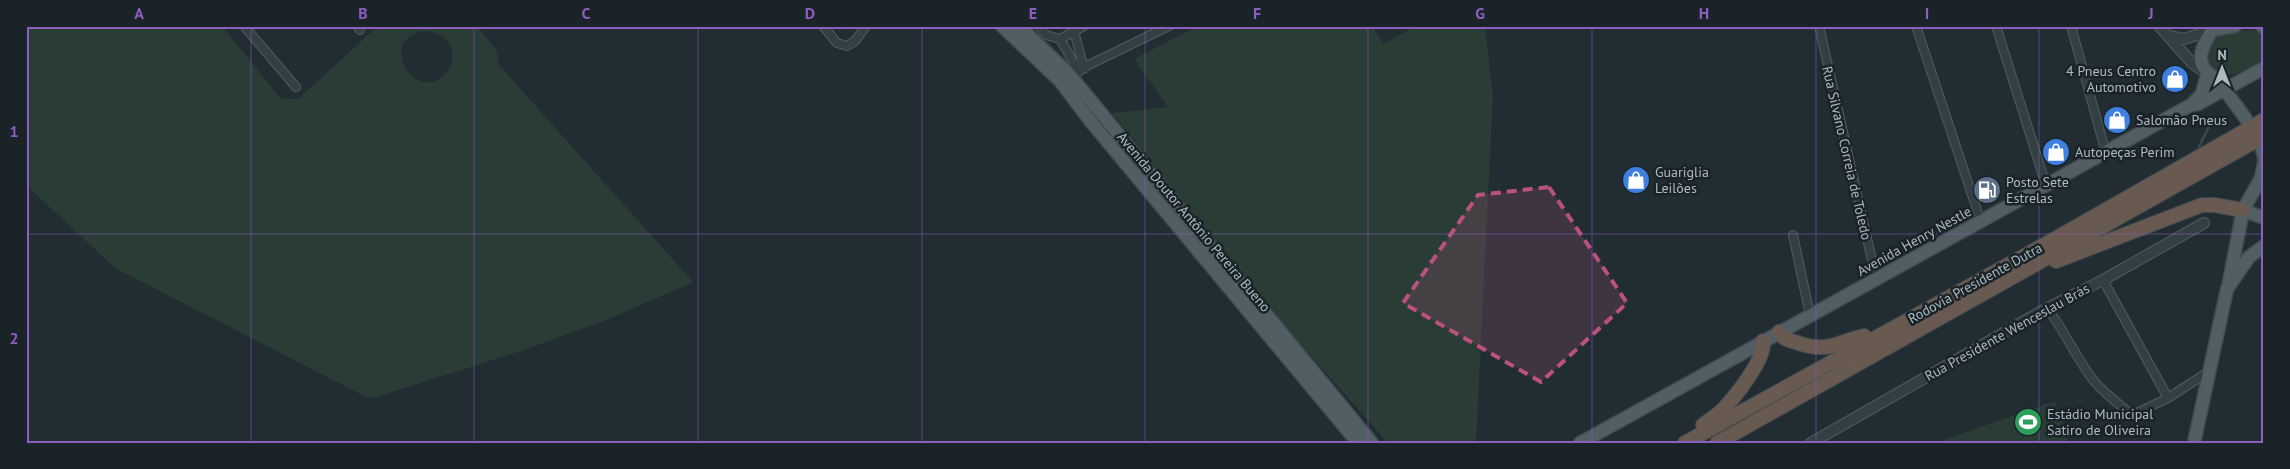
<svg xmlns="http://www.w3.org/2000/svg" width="2290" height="469" font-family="'PT Sans',sans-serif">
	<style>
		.green { fill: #293c36; fill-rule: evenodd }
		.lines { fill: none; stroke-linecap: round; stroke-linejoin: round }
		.stream { stroke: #344c56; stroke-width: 2.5 }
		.minor-casing { stroke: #515c61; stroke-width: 10 }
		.tertiary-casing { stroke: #515c61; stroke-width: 12 }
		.primary-casing { stroke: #404a50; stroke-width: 15 }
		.motorway-casing { stroke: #3e494e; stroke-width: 16 }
		.minor { stroke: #343f43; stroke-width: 8 }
		.tertiary { stroke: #343f43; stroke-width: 10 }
		.primary { stroke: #515e63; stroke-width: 12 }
		.motorway { stroke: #685951; stroke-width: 14 }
		.marked { fill: #bb517e; fill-opacity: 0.2; stroke: #bb517e; stroke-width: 4; stroke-dasharray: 10 6; stroke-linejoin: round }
		.grid { fill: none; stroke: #8c5ebf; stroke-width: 1; stroke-opacity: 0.55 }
		.labels { text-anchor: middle; stroke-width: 5; stroke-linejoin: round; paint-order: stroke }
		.poi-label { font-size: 14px; fill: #adbac0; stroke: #192328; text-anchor: start }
		.street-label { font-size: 14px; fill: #adbac0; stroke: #192328 }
		.neatline { fill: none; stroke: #8c5ebf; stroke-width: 2 }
		.grid-label { font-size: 16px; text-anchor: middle; font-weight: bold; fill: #8c5ebf }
	</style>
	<rect width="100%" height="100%" fill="#212d32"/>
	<path class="green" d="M26 26H222L281 99H298L378 26H477L497 51 499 65 693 282 609 319 527 349 370 399 115 268 26 185ZM424 31C445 30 461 52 448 70 420 110 373 40 424 31Z
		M1198 26H1372L1384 44 1415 26H1485L1493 96 1476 443H1388L1272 312 1112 113 1168 107 1134 59Z
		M2255 30 2264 38V60C2255 67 2231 78 2220 75 2200 71 2207 42 2220 35 2229 30 2245 31 2255 30Z
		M2055 401 2069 443H1935Z"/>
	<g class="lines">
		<path class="stream" d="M2199 147 2212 120"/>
		<g class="minor-casing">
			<path id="minor" d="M244 26 296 87
				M357 26 360 30
				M823 26 837 43 847 46 855 41 866 26
				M1039 26 1046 35 1060 39 1084 26
				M1819 26 1876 278
				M1916 26 1981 222
				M1996 26 2046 185
				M2071 26 2106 153
				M1074 31 1084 69
				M1060 39 1079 72
				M1068 75 1169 26
				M1793 235 1810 315
				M2103 280 2168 398
				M2047 308C2065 331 2076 358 2094 381 2105 394 2119 404 2132 415L2168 398 2208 372"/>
		</g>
		<g class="tertiary-casing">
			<path id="tertiary" d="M2159 26 2192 63 2207 74
				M2169 36 2184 39 2212 30
				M1811 443 2047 308 2103 280 2204 223"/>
		</g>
		<g class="primary-casing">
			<path id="primary" d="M1002 26 1060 81 1092 123 1358 443
				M1019 26 1069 74 1372 443
				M2235 26 2212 30C2192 64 2201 65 2224 90 2232 99 2239 109 2246 119
				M2262 26 2264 28
				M2193 103 2202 94 2207 74 2213 76
				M2262 149 2264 157
				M2243 210 2264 218
				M2229 282 2243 210 2261 178 2264 163
				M1580 443 2189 106 2198 104 2264 68
				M2194 443 2227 289 2249 257 2264 246"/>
		</g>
		<g class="motorway-casing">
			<path id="motorway" d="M2056 261 2202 205H2214L2243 210
				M1779 332C1783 339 1788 340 1795 342 1828 354 1834 343 1864 336
				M1703 425C1711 419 1721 413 1727 405 1738 393 1766 357 1763 341
				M1685 443 2046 244 2264 120
				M1717 443 2264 136"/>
		</g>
		<use href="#minor" class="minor"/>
		<use href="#tertiary" class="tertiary"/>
		<use href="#primary" class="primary"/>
		<use href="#motorway" class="motorway"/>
	</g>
	<path class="marked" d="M1549 187 1627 303 1541 382 1403 303 1478 195Z"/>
	<path class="grid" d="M251 26V443M474 26V443M698 26V443M922 26V443M1145 26V443M1368 26V443M1592 26V443M1816 26V443M2039 26V443M26 234H2264"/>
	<defs>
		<g id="shop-disc" transform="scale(1.4375)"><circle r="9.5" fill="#3f7fe0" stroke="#192328"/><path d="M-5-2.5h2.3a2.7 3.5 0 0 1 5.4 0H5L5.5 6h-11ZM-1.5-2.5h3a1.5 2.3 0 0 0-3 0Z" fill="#fff"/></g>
		<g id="fuel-disc" transform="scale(1.4375)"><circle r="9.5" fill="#5c6f8a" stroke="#192328"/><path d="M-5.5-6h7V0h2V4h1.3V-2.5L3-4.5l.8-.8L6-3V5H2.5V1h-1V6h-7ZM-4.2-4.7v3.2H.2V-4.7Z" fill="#fff"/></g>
		<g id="stadium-disc" transform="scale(1.4375)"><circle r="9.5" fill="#2e9e5b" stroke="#192328"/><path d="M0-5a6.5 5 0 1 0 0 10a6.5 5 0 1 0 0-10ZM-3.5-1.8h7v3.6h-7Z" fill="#fff"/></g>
	</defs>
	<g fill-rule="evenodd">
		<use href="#shop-disc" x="2175" y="79"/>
		<use href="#shop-disc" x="2117" y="120"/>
		<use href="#shop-disc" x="2056" y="152"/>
		<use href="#shop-disc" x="1636" y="180"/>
		<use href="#fuel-disc" x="1987" y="190"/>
		<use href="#stadium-disc" x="2028" y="422"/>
	</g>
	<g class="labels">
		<g class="poi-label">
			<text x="2156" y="76" text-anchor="end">4 Pneus Centro<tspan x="2156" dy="16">Automotivo</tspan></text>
			<text x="2136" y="125">Salomão Pneus</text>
			<text x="2075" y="157">Autopeças Perim</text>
			<text x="1655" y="177">Guariglia<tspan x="1655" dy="16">Leilões</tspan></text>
			<text x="2006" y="187">Posto Sete<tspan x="2006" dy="16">Estrelas</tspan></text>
			<text x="2047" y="419">Estádio Municipal<tspan x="2047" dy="16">Satiro de Oliveira</tspan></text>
		</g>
		<g class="street-label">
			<text transform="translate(1847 153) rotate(77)" y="5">Rua Silvano Correia de Toledo</text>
			<text transform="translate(1194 222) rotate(50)" y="5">Avenida Doutor Antônio Pereira Bueno</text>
			<text transform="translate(1914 241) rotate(-29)" y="5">Avenida Henry Nestle</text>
			<text transform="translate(1975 283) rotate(-29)" y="5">Rodovia Presidente Dutra</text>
			<text transform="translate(2007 332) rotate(-29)" y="5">Rua Presidente Wenceslau Brás</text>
		</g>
	</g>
	<rect width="2290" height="469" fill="none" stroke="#192328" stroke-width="55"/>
	<g transform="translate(2222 68)" stroke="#192328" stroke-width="4" paint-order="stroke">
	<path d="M0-4L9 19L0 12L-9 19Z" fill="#adbac0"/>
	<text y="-8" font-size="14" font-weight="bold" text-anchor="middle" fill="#adbac0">N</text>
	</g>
	<rect x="28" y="28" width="2234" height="414" class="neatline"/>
	<g class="grid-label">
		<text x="139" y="19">A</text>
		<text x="363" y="19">B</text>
		<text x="586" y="19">C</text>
		<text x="810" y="19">D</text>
		<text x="1033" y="19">E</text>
		<text x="1257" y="19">F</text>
		<text x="1480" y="19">G</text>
		<text x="1704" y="19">H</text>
		<text x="1927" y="19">I</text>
		<text x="2151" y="19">J</text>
		<text x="14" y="137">1</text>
		<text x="14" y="344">2</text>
	</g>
</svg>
